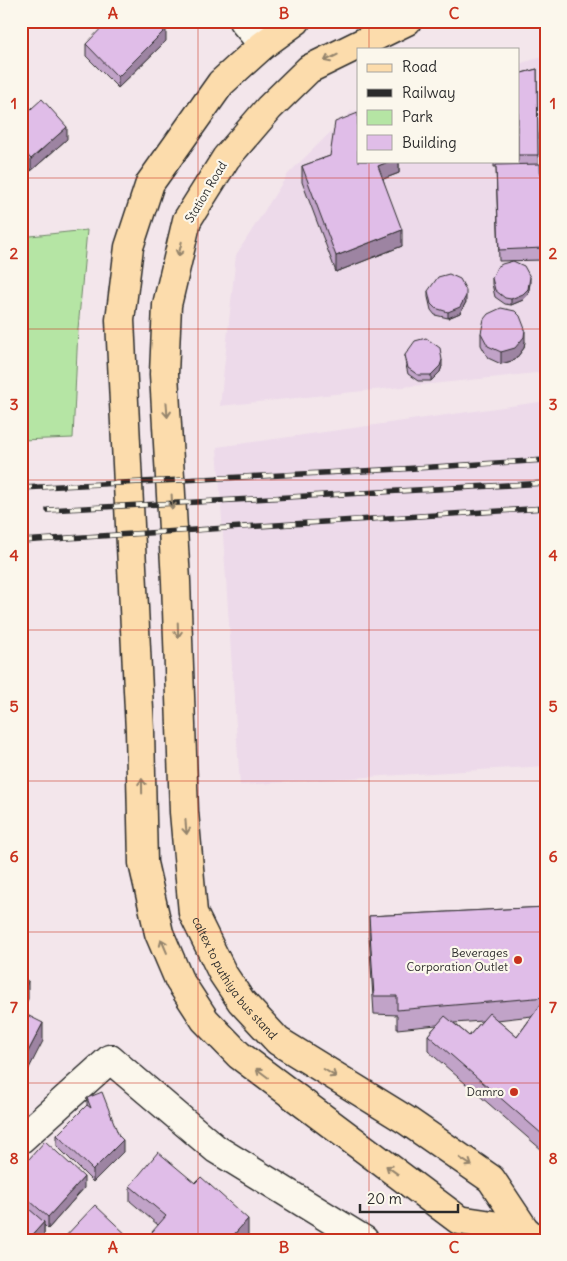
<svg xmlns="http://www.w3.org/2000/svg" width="567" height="1261" font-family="Delius,sans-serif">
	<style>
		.built { fill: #eddaea }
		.green { fill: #b5e5a4; stroke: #708868 }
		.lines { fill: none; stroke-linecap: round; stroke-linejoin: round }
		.minor-casing { stroke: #2b2b2b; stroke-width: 31 }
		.major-casing { stroke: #2b2b2b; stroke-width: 31 }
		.minor { stroke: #fbf7ec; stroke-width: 28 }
		.major { stroke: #fcdcac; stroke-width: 28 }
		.rail-casing { stroke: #2b2b2b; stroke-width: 5.5 }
		.rail { stroke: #fbf7ec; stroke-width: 4; stroke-dasharray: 11; stroke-linecap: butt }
		.wall { fill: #c1a3c8; stroke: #2b2b2b; fill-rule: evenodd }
		.shaded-wall { fill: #9d84a2; stroke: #2b2b2b }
		.building { fill: #e0bde8; stroke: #2b2b2b }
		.oneway { stroke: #94846c }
		.grid { fill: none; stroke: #c8321e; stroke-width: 1; stroke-opacity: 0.55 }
		.poi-dot { fill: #c8321e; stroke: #fbf7ec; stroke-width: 2 }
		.labels { text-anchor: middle; stroke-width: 4.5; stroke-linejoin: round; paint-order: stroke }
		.street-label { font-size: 12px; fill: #2b2b2b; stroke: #fbf7ec }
		.poi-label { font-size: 12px; fill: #2b2b2b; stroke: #fbf7ec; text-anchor: end }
		.neatline { fill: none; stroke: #c8321e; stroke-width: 2 }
		.grid-label { font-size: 16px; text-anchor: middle; font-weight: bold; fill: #c8321e }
	</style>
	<rect width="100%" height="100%" fill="#f3e6eb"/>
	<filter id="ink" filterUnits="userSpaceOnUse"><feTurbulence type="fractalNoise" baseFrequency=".02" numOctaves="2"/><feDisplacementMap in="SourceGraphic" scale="10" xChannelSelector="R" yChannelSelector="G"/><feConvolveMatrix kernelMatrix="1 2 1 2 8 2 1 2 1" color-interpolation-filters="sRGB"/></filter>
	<g filter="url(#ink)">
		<path class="built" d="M546 56V372L220 406 236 255 288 174 352 111 358 110V161H518V64Z
			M546 401V766L240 785 217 447Z"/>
		<path class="green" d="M87 230 78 329 73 438 21 440V237Z"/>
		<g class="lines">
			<g class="minor-casing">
				<path id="minor" d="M243 21 263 45
					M21 1139 110 1059 216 1149 364 1240"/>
			</g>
			<g class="major-casing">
				<g id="major">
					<path d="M296 21 263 45 221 83 150 183 129 247 120 320 140 731 143 863 159 933 179 980 205 1020 239 1055 459 1220 525 1230"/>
					<path id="s1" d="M407 21 309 69 269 108 226 158 187 220 167 305 164 374 176 581 184 812 193 913 223 974 241 1001 278 1041 406 1120 491 1179 525 1230 537 1240"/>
				</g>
			</g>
			<use href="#minor" class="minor"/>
			<use href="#major" class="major"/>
			<g class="rail-casing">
				<path id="rail" d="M21 488 401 469 546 460
					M48 510 546 483
					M21 541 546 508"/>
			</g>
			<use href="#rail" class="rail"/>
		</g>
		<path class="wall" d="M166 41 118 88 86 56V44Z
			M537 69 538 164 543 248V260L499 261 496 167H494V161H518V74Z
			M21 118 67 139 31 171 21 159Z
			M330 156 399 161V173L383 179 402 246 336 272 302 182V166Z
			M492 278 530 283 528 295 523 300 511 305 505 304 495 297 492 284Z
			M428 291 466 302 460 313 448 318 435 315 431 310 428 297Z
			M481 333 525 341 524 348 515 360 501 364 488 358 481 345Z
			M405 355 442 366 440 372 431 381H418L408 374 405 361Z
			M546 907V1146L542 1150 428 1051V1035L437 1025 397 1029V1015L374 1014 369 935V916ZM532 1016 517 1037 497 1020ZM482 1021 469 1036 454 1023Z
			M87 1098 123 1152 93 1182 57 1146V1135L87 1105Z
			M21 1168 84 1188 48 1229 44 1225V1234L38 1240H21Z
			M130 1186 248 1235 158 1225 130 1201Z"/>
		<path class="shaded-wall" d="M166 29V41L118 88V77Z
			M67 127V139L31 171V159Z
			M390 161H399V173L378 181V166Z
			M402 230V246L336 272V256Z
			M530 277V283L528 295 523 300 511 305V299Z
			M466 296V302L460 313 448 318V312Z
			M525 329V341L524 348 515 360 501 364V352Z
			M442 360V366L440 372 431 381V375Z
			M28 981V999L21 1013V994Z
			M43 1023V1041L21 1084V1065Z
			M546 1130V1146L542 1150V1134Z
			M123 1140V1152L93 1182V1170Z
			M84 1177V1188L48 1229V1217Z
			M248 1219V1235L243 1240H229Z
			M44 1222V1234L38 1240H28Z"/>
		<path class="building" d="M108 21H157L166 29 118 77 86 44Z
			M537 69 538 155H518V74Z
			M42 99 67 127 31 159 21 148V118Z
			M358 113V161H390L378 166 402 230 336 256 302 166 330 156 335 122Z
			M540 164 543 248 499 250 496 165Z
			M513 261 524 266 530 277 528 289 523 294 511 299 505 298 495 290 492 278 497 267 502 264Z
			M449 274 460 279 466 290V296L460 307 448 312 435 308 431 304 428 291 438 277Z
			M501 308 515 311 520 316 525 329 524 337 515 348 501 352 488 346 481 333 484 319 488 314Z
			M426 338 440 348 442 360 440 366 431 375H418L408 368 405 355 415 341Z
			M546 907V997L397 1010V996H374L369 916Z
			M21 977 28 981 21 994Z
			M541 1004 546 1008V1130L542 1134 428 1035 445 1016 469 1036 489 1013 517 1037Z
			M21 1012 43 1023 21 1065Z
			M102 1092 119 1136 123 1140 93 1170 57 1135 87 1105 91 1108 87 1098Z
			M45 1141 84 1177 48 1217 21 1193V1168Z
			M158 1152 195 1183 201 1177 248 1219 229 1240H145L166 1216 130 1186Z
			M21 1202 44 1222 28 1240H21Z
			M95 1205 132 1240H62Z"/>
		<defs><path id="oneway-shaft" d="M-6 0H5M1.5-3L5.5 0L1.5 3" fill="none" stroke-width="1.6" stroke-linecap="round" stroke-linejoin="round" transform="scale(1.25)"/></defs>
		<g class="oneway">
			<use href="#oneway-shaft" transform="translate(331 58) rotate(154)"/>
			<use href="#oneway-shaft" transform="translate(180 249) rotate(103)"/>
			<use href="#oneway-shaft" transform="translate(167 410) rotate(86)"/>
			<use href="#oneway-shaft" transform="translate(172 502) rotate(87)"/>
			<use href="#oneway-shaft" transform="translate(178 630) rotate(88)"/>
			<use href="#oneway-shaft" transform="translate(142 786) rotate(-91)"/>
			<use href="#oneway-shaft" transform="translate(186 827) rotate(85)"/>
			<use href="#oneway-shaft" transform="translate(164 946) rotate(-113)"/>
			<use href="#oneway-shaft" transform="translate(262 1073) rotate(-143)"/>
			<use href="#oneway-shaft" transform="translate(330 1073) rotate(32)"/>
			<use href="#oneway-shaft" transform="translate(466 1162) rotate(34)"/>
			<use href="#oneway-shaft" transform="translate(392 1170) rotate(-144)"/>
		</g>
	</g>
	<path class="grid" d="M198 21V1240M369 21V49M369 161V1240M21 178H546M21 329H546M21 480H546M21 630H546M21 781H546M21 932H546M21 1083H546"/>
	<g class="poi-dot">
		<circle cx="518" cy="960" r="5"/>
		<circle cx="514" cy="1092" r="5"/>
	</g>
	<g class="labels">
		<g class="street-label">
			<text transform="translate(206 192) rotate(-59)" y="4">Station Road</text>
			<text dy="4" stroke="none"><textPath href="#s1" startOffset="1078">caltex to puthiya bus stand</textPath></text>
		</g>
		<g class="poi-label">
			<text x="508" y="957">Beverages<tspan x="508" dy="14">Corporation Outlet</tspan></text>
			<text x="504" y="1096">Damro</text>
		</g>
	</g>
	<rect width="567" height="1261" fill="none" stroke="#fbf7ec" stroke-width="55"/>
	<rect x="357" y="48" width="162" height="115" fill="#fbf7ec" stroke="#a8a59f"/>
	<rect x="367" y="64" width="25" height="8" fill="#fcdcac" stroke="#a8a59f"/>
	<text x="402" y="72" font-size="15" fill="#2b2b2b">Road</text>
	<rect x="367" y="89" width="25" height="8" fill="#2b2b2b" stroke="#a8a59f"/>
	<text x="402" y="98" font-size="15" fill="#2b2b2b">Railway</text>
	<rect x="367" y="110" width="25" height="15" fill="#b5e5a4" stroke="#a8a59f"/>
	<text x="402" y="122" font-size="15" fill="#2b2b2b">Park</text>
	<rect x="367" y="135" width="25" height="15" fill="#e0bde8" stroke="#a8a59f"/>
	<text x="402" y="148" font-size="15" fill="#2b2b2b">Building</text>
	<path d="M360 1204v8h98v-8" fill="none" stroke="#2b2b2b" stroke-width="2.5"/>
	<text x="367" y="1204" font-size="15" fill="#2b2b2b" stroke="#fbf7ec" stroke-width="4" paint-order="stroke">20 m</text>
	<rect x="28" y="28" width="512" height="1206" class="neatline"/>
	<g class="grid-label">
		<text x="113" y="19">A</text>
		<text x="284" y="19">B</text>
		<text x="454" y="19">C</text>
		<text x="14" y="109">1</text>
		<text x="553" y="109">1</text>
		<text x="14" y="259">2</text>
		<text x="553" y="259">2</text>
		<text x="14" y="410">3</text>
		<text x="553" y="410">3</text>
		<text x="14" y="561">4</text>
		<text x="553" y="561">4</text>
		<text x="14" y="712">5</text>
		<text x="553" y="712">5</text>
		<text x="14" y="862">6</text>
		<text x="553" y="862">6</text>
		<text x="14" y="1013">7</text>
		<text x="553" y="1013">7</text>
		<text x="14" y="1164">8</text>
		<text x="553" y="1164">8</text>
		<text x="113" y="1253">A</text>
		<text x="284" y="1253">B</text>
		<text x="454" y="1253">C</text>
	</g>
</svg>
